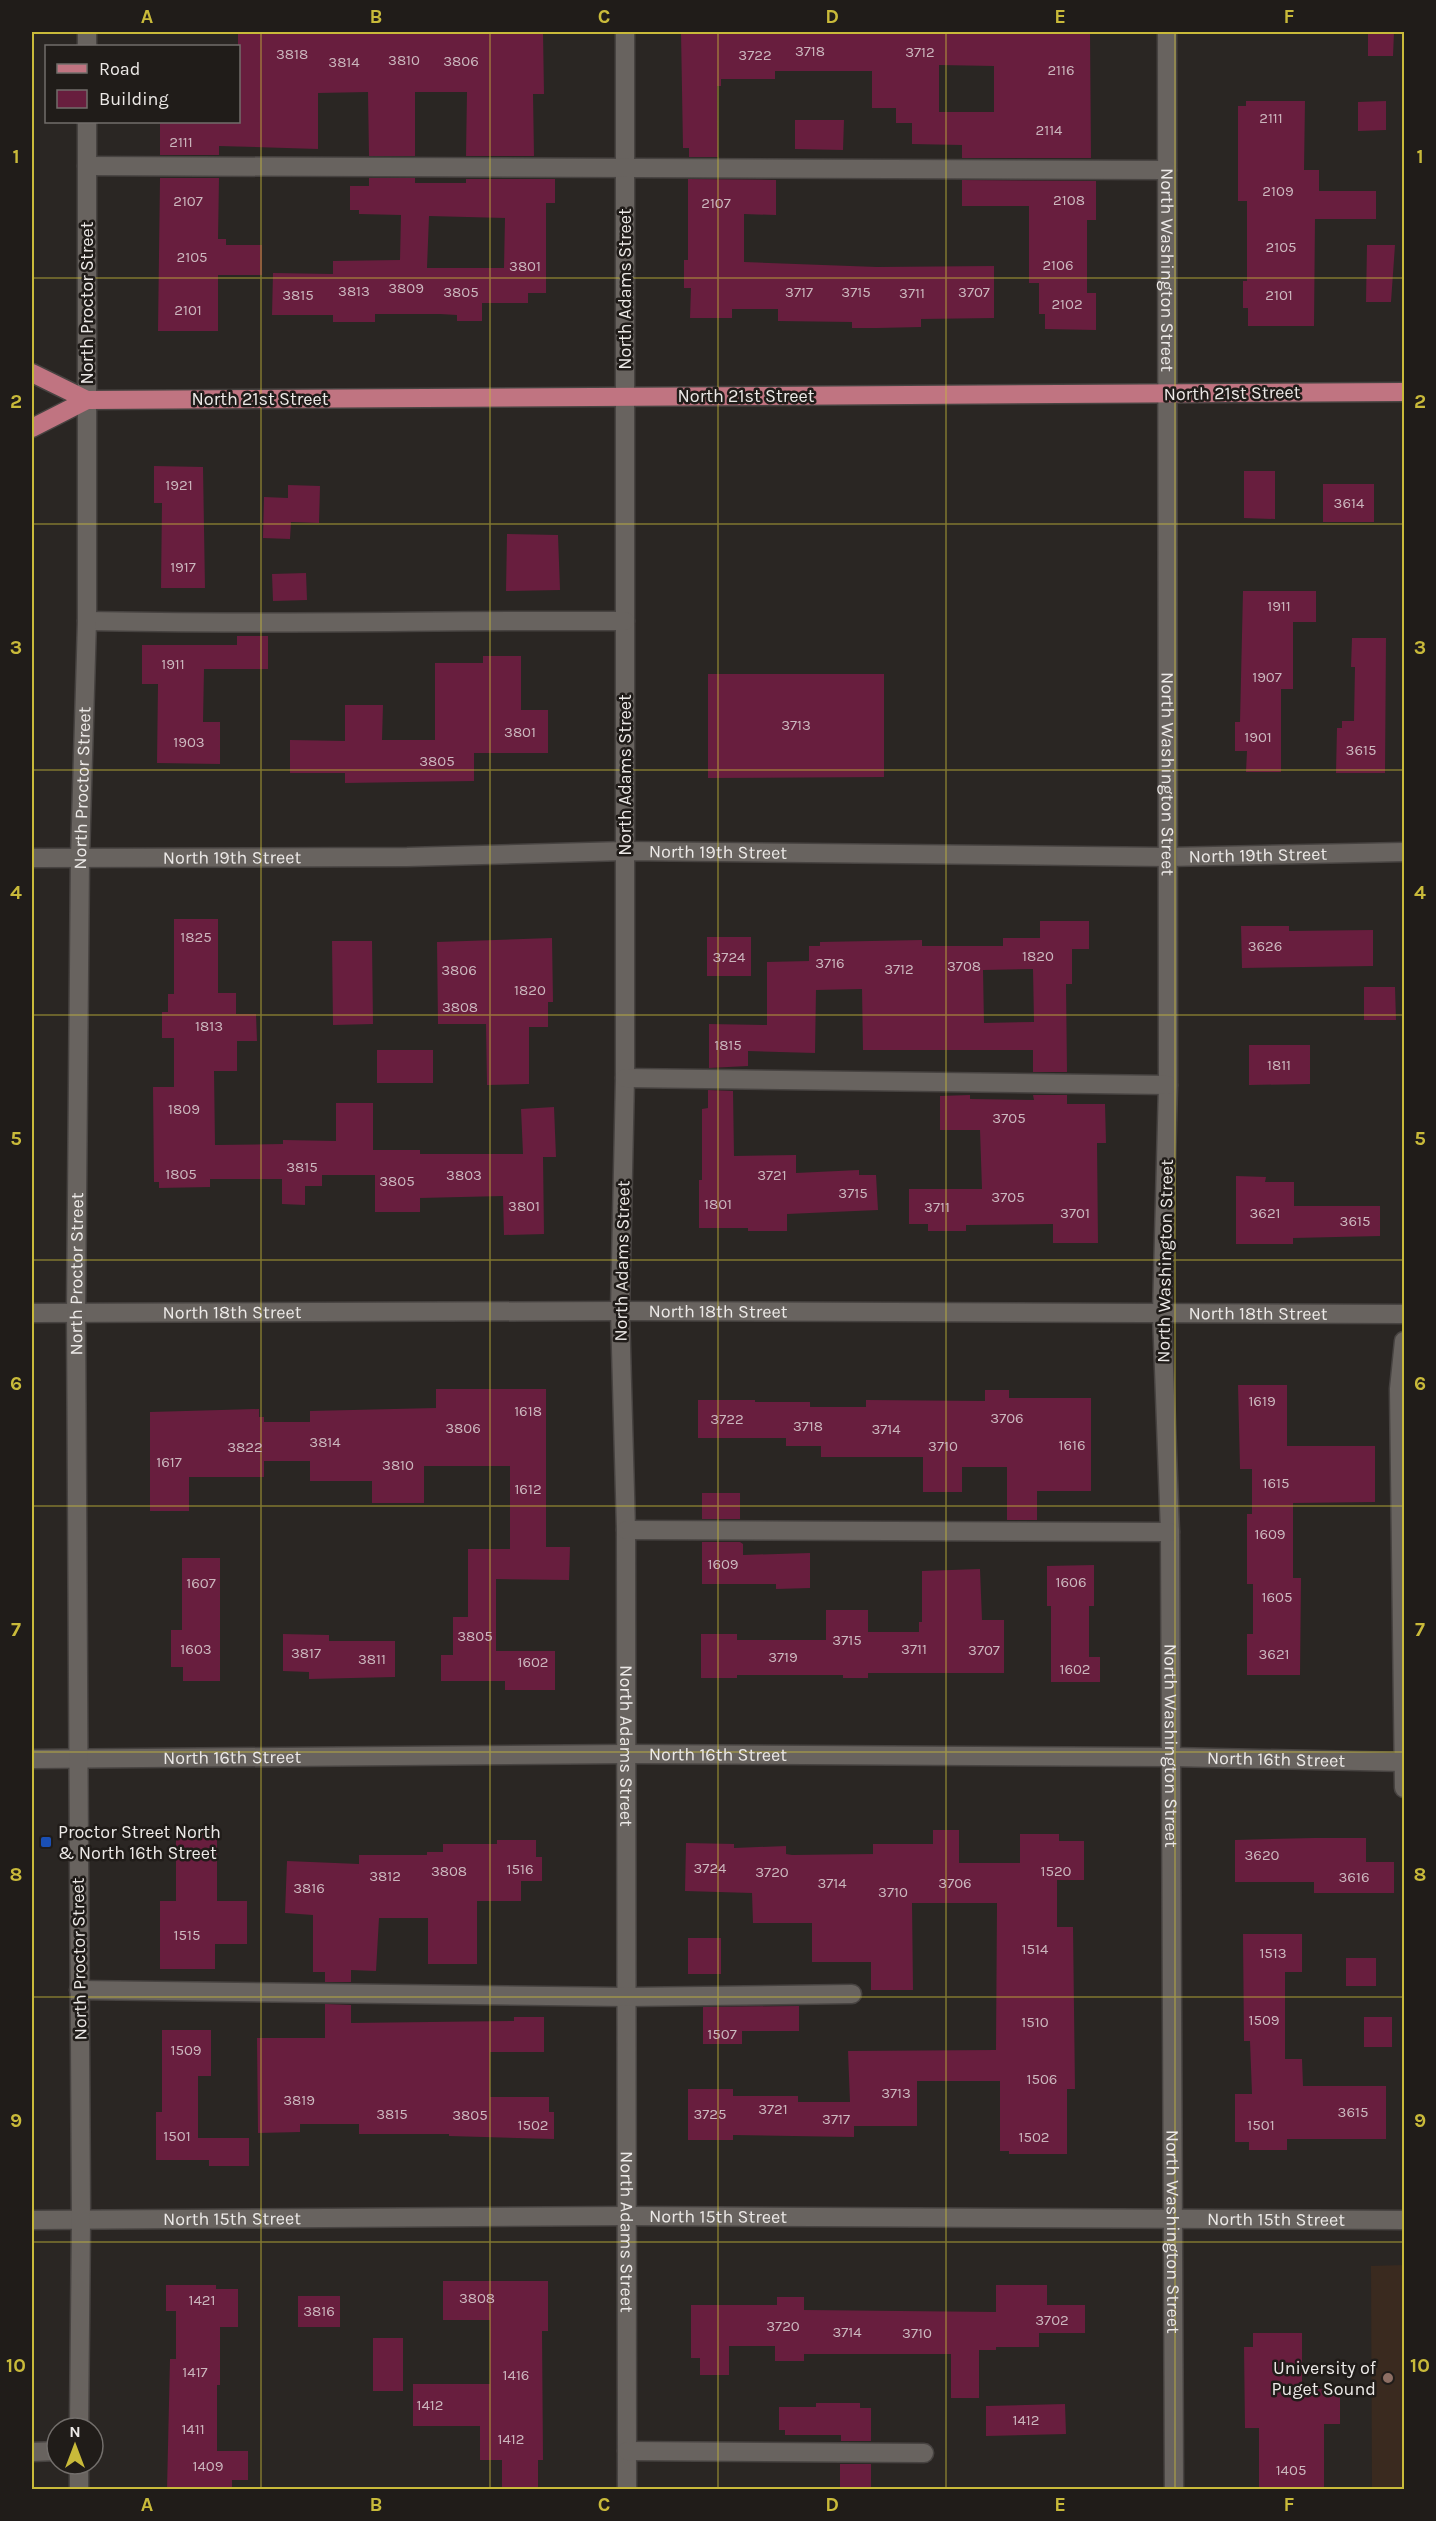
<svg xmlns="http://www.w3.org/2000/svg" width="1436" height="2521" font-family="Karla,sans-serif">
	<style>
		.education { fill: #3a2a1f }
		.building { fill: #681e3e; fill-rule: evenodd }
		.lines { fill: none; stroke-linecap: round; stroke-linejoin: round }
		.minor-casing { stroke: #474341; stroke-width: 21 }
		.major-casing { stroke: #474341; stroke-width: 21 }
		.minor { stroke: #68635f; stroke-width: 18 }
		.major { stroke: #c07481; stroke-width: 18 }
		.grid { fill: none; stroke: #c9ba3a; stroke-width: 1.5; stroke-opacity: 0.55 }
		.transit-dot { fill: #1a4fb4; stroke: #201c19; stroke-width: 2 }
		.education-dot { fill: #8d6e63; stroke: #201c19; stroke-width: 2 }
		.labels { text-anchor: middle; stroke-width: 5; stroke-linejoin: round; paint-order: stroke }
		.number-label { font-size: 15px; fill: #cbb6bd }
		.street-label { font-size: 18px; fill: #ece9e7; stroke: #201c19 }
		.poi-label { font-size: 18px; fill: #ece9e7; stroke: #201c19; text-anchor: start }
		.neatline { fill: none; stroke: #c9ba3a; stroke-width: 2 }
		.grid-label { font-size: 20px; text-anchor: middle; font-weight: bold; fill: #c9ba3a }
	</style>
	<rect width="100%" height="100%" fill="#2a2623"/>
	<path class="education" d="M1404 2265V2489H1372L1371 2266Z"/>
	<path class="building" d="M238 32H543L544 94H533L534 156H466L467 92H415V156H369L368 92 318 93V149L219 146V155H160V122H238Z
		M681 32H1090L1091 158H962V145L912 144V123H896V108H872V71H775V79H721V86H717L718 157H689V148H683ZM939 65 994 66V112H939Z
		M1368 32H1394L1393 56H1368Z
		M1246 101H1305L1304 170H1319V191H1376V219H1315L1314 326H1248V308H1243V281H1247V201H1238V106H1246Z
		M1386 101V130L1358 131V102Z
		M795 120H844L843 150 795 149Z
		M160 178H219L218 239H226V245H262V275H218V331H158Z
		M369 178H415V183H466V179H555V203H546V293H528V303H482V321H457V315L440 314H375V322H333V315H272L273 273 333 274V261L400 260 401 215 359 214V210H350V186H369ZM429 216 505 218 504 268H427Z
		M688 179 776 180V215L744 214V262L877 267 994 266V318L921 319V327L877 328H852V322L778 321V309H732V318H690L691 288H684V260H688Z
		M962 180 1096 181V220H1087V293H1096V330L1045 329V314H1039V283H1029V206H962Z
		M1367 245H1395L1391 302H1366Z
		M154 466 203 467 205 588H161L162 503H154Z
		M1244 471H1275V519L1244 518Z
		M1323 484H1374V522H1323Z
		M288 485 320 486 319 523 291 522 290 539 263 538 264 497 288 498Z
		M507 534 558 535 560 590 506 591Z
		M306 573 307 600 273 601 272 574Z
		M1243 591H1316V622H1293V689H1281V772H1246L1247 751H1235V722H1240Z
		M237 636H268V669H204L203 722H220V764L157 763 158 684H142V645H237Z
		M1352 638H1386L1385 773H1336L1337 728H1342V721H1354L1355 667H1351Z
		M483 656H521V710H548V753H474V781L345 783V773H290V740L345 741V705H383L382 740H435V663H483Z
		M708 674H884V777L708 778Z
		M174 919H218V993H236V1014H256L257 1041H237V1071H214L215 1145 283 1144V1140L336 1141V1103H373V1150H420V1154H523L521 1109 554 1107 556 1157H543L544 1234 504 1235 503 1196 420 1198V1212H375V1175H322V1186H305V1205L282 1204V1179H210V1187L159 1188V1182H154L153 1087H174V1038H162V1012H168V994H174Z
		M1040 921H1089V949H1072V984H1066L1067 1072H1033V1050H863L862 989 816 990 815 1053 748 1051V1066L709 1068V1024L767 1025V962L809 961V946H820V942L922 940V946H1003V938H1040ZM1033 969 1034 1022 984 1023 983 970Z
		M1241 926H1289V931L1373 930V966L1242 968Z
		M707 937H751V976H707Z
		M552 938 553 1002H548V1027H529V1084L487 1085 486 1024H438L437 942Z
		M332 941H372L373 1024 333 1025Z
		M1364 987H1395L1396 1020H1364Z
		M1249 1045H1310V1084L1249 1085Z
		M377 1050H433V1083H377Z
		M708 1090 733 1091 734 1156 796 1155V1173L859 1170V1175H876L878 1210 787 1214V1231H748V1228H699V1180H702V1109L708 1108Z
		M970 1095V1099L1034 1100 1033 1095H1067V1104H1105L1106 1143H1097L1098 1243H1053V1224L966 1225V1231H928V1224H909V1189H982L980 1130H940V1096Z
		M1236 1176 1266 1177 1265 1182H1294V1206H1380V1236L1293 1238V1244H1236Z
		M1238 1385H1287V1446H1375V1502L1293 1503V1578H1301L1300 1675H1247V1634H1253V1584H1247V1514H1252V1469H1240Z
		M436 1389H546V1547H570L569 1580 496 1579V1651H555V1690H505V1681H441V1655H453V1617H468V1549H510V1466H424V1503H372V1481H310V1461H264V1477H189V1511H150V1412L259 1409V1417H264V1422H310V1411L436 1408Z
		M985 1390H1009V1398H1091V1491H1037V1520H1007V1467H962V1492H923V1457H821V1446H786V1438H698V1400H755V1402H810V1407H866V1400L985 1401Z
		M702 1493H740V1519H702Z
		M702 1542H740L743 1544V1555L810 1553V1588L776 1589V1584H702Z
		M182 1558H220V1681H183V1667H171V1630H182Z
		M1094 1565V1606H1089V1657H1100V1682H1051V1606H1047V1566Z
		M980 1569 982 1620H1004V1673H868V1678H843V1675H737V1678H701V1634H737V1640H826V1610H868V1632H919V1622H922V1571Z
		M283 1634 329 1635V1641H395V1677L309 1679V1672L283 1671Z
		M933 1830H959V1863H1020V1834H1059V1841H1084V1880H1057V1927H1073L1075 2089H1067V2154H1009V2151H1000V2081H917V2126H854V2137L733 2135V2140H688V2089H733V2096H798V2102H850L848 2051 996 2050 997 1903H912L913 1990H871V1962H812V1923H753L752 1893 685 1891 686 1843 734 1844V1848L786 1846V1854L792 1855 873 1854V1844H933Z
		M176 1831H217V1901H247V1944H215V1969H160V1901H176Z
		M1314 1838H1366V1862H1394V1893H1314V1882H1235V1840Z
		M497 1840H536V1857H542V1881H521V1901H477V1964H428V1918H379L376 1971 351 1970V1982H325V1972H313V1915L285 1913 287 1861 359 1864V1855H427V1852H443V1844H497Z
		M1243 1934H1302V1972H1285V2059H1302L1303 2086H1386V2139H1287V2150H1249V2142H1235V2094H1252L1250 2041H1244Z
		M688 1938H721V1974H688Z
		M1346 1958H1376V1986H1346Z
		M325 2004 351 2005V2023L514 2021V2017H544V2052H490V2097H549V2112H554V2139L449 2136V2134H359V2124H300V2132L258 2133 257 2038H325Z
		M799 2006V2031H742V2044H703V2007Z
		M1364 2017H1392V2047H1364Z
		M162 2030H211V2076H198V2138H249V2166H209V2160H156V2112H162Z
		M443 2281H548V2331H542L543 2460H538V2490H502V2460H480V2426H413V2384H490V2320H443Z
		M166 2285H216V2289H238V2327H220V2385H217V2451H248V2480H232V2490H167L170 2359H176V2311H166Z
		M996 2285H1047V2305H1085V2333H1039V2347H996V2350H979V2398H951V2354H804V2361H775V2346H729V2375H700V2358H691V2305H777V2297H804V2310L996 2312Z
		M298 2296H340V2327H298Z
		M1253 2333H1302V2389H1340V2424H1324V2490H1259V2428H1245L1244 2347H1253Z
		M373 2338H403V2391H373Z
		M816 2403H860V2408H871V2441H841V2435H785V2430H779V2407H816Z
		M1065 2404 1066 2434 986 2436V2406Z
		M840 2464H871V2490H840Z"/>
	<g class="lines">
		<g class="minor-casing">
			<g id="minor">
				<path id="s1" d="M625 32V1078L620 1311 626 1530 627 2490"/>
				<path id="s2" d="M1167 32 1168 1085 1162 1314 1170 1532 1174 2490"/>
				<path d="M87 46V32"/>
				<path d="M87 166 1167 170"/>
				<path d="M87 621C266 625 445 620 625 621"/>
				<path id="s3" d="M32 858 407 857 625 851 1168 857 1404 852"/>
				<path d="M625 1078 1168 1085"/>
				<path id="s4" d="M32 1313 620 1311 1404 1314"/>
				<path d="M1404 1341 1399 1389 1404 1788"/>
				<path d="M626 1530 1170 1532"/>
				<path id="s5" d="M32 1759 626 1754 1172 1757 1404 1762"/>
				<path d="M79 1990 626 1997 852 1994"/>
				<path id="s6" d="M32 2220 626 2216 1404 2220"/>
				<path id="s7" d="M79 2428 81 2220 76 1313 80 857 87 621V122"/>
				<path d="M627 2451 924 2453"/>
				<path d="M32 2452 57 2451"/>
				<path d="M79 2464V2490"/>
			</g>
		</g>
		<g class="major-casing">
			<path id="major" d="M32 373 87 400 1404 392
				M32 428 87 400"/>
		</g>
		<use href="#minor" class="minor"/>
		<use href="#major" class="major"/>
	</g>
	<path class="grid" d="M261 32V2490M490 32V2490M718 32V2490M946 32V2490M1175 32V2490M32 278H1404M32 524H1404M32 770H1404M32 1015H1404M32 1260H1404M32 1506H1404M32 1752H1404M32 1997H1404M32 2242H1404"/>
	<rect class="transit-dot" x="40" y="1836" width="12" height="12" rx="3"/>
	<circle class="education-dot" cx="1388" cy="2378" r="6"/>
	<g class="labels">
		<g class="number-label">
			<text x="810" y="56">3718</text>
			<text x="920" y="57">3712</text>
			<text x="292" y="59">3818</text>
			<text x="755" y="60">3722</text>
			<text x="404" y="65">3810</text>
			<text x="461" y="66">3806</text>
			<text x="344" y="67">3814</text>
			<text x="1061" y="75">2116</text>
			<text x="1271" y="123">2111</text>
			<text x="1049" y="135">2114</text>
			<text x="181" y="147">2111</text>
			<text x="1278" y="196">2109</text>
			<text x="1069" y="205">2108</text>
			<text x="188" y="206">2107</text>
			<text x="716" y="208">2107</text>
			<text x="1281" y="252">2105</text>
			<text x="192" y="262">2105</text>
			<text x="1058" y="270">2106</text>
			<text x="525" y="271">3801</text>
			<text x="406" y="293">3809</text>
			<text x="354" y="296">3813</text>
			<text x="461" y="297">3805</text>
			<text x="799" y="297">3717</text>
			<text x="856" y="297">3715</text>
			<text x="974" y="297">3707</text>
			<text x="912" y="298">3711</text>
			<text x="298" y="300">3815</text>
			<text x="1279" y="300">2101</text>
			<text x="1067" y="309">2102</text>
			<text x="188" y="315">2101</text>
			<text x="179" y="490">1921</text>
			<text x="1349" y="508">3614</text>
			<text x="183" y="572">1917</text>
			<text x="1279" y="611">1911</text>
			<text x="173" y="669">1911</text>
			<text x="1267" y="682">1907</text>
			<text x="796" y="730">3713</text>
			<text x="520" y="737">3801</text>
			<text x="1258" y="742">1901</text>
			<text x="189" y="747">1903</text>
			<text x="1361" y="755">3615</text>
			<text x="437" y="766">3805</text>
			<text x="196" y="942">1825</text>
			<text x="1265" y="951">3626</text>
			<text x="1038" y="961">1820</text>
			<text x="729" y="962">3724</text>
			<text x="830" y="968">3716</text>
			<text x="964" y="971">3708</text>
			<text x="899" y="974">3712</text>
			<text x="459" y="975">3806</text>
			<text x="530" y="995">1820</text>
			<text x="460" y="1012">3808</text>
			<text x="209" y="1031">1813</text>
			<text x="728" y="1050">1815</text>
			<text x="1279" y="1070">1811</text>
			<text x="184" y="1114">1809</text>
			<text x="1009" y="1123">3705</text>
			<text x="302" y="1172">3815</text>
			<text x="181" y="1179">1805</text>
			<text x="464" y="1180">3803</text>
			<text x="772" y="1180">3721</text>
			<text x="397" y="1186">3805</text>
			<text x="853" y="1198">3715</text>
			<text x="1008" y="1202">3705</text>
			<text x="718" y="1209">1801</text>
			<text x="524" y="1211">3801</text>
			<text x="937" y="1212">3711</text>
			<text x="1075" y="1218">3701</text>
			<text x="1265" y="1218">3621</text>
			<text x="1355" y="1226">3615</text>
			<text x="1262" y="1406">1619</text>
			<text x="528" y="1416">1618</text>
			<text x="1007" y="1423">3706</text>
			<text x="727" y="1424">3722</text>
			<text x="808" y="1431">3718</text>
			<text x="463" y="1433">3806</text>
			<text x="886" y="1434">3714</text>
			<text x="325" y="1447">3814</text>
			<text x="1072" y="1450">1616</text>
			<text x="943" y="1451">3710</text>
			<text x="245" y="1452">3822</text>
			<text x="169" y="1467">1617</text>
			<text x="398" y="1470">3810</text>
			<text x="1276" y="1488">1615</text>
			<text x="528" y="1494">1612</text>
			<text x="1270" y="1539">1609</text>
			<text x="723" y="1569">1609</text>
			<text x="1071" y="1587">1606</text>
			<text x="201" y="1588">1607</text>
			<text x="1277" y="1602">1605</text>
			<text x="475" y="1641">3805</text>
			<text x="847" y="1645">3715</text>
			<text x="196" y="1654">1603</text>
			<text x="914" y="1654">3711</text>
			<text x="984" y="1655">3707</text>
			<text x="306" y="1658">3817</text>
			<text x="1274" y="1659">3621</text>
			<text x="783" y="1662">3719</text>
			<text x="372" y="1664">3811</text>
			<text x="533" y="1667">1602</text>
			<text x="1075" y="1674">1602</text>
			<text x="1262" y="1860">3620</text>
			<text x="710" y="1873">3724</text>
			<text x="520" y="1874">1516</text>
			<text x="449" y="1876">3808</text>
			<text x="1056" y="1876">1520</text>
			<text x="772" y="1877">3720</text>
			<text x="385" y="1881">3812</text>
			<text x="1354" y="1882">3616</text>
			<text x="832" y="1888">3714</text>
			<text x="955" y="1888">3706</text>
			<text x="309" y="1893">3816</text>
			<text x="893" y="1897">3710</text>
			<text x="187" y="1940">1515</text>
			<text x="1035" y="1954">1514</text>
			<text x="1273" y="1958">1513</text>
			<text x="1264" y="2025">1509</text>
			<text x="1035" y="2027">1510</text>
			<text x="722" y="2039">1507</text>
			<text x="186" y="2055">1509</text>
			<text x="1042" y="2084">1506</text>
			<text x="896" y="2098">3713</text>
			<text x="299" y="2105">3819</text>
			<text x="773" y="2114">3721</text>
			<text x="1353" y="2117">3615</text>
			<text x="392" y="2119">3815</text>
			<text x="710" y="2119">3725</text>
			<text x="470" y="2120">3805</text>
			<text x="836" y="2124">3717</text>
			<text x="533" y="2130">1502</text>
			<text x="1261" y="2130">1501</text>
			<text x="177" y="2141">1501</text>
			<text x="1034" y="2142">1502</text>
			<text x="477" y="2303">3808</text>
			<text x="202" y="2305">1421</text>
			<text x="319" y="2316">3816</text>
			<text x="1052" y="2325">3702</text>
			<text x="783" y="2331">3720</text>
			<text x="847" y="2337">3714</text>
			<text x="917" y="2338">3710</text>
			<text x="195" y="2377">1417</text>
			<text x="516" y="2380">1416</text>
			<text x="430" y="2410">1412</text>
			<text x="1026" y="2425">1412</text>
			<text x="193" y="2434">1411</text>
			<text x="511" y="2444">1412</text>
			<text x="208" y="2471">1409</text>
			<text x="1291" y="2475">1405</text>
		</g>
		<g class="street-label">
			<text dy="6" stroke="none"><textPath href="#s2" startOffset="238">North Washington Street</textPath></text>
			<text transform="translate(625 289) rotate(-90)" y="6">North Adams Street</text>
			<text transform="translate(87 303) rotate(-90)" y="6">North Proctor Street</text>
			<text transform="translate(1232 393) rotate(-1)" y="6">North 21st Street</text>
			<text x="746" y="402">North 21st Street</text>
			<text x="260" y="405">North 21st Street</text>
			<text transform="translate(625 775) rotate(-90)" y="6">North Adams Street</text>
			<text dy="6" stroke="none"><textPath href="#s2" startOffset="742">North Washington Street</textPath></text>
			<text dy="6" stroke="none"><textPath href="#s7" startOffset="1640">North Proctor Street</textPath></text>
			<text dy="6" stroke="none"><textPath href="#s3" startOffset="686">North 19th Street</textPath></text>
			<text dy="6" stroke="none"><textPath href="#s3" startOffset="1226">North 19th Street</textPath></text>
			<text dy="6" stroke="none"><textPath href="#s3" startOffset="200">North 19th Street</textPath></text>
			<text transform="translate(622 1261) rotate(-89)" y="6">North Adams Street</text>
			<text transform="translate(1165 1261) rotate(-89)" y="6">North Washington Street</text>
			<text dy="6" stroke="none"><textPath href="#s7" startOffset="1154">North Proctor Street</textPath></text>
			<text dy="6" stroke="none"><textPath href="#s4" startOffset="686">North 18th Street</textPath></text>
			<text dy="6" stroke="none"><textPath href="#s4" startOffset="200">North 18th Street</textPath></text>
			<text dy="6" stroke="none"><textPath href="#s4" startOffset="1226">North 18th Street</textPath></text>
			<text dy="6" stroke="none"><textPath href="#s1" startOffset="1714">North Adams Street</textPath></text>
			<text dy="6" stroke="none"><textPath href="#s2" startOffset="1714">North Washington Street</textPath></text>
			<text dy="6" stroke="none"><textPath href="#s5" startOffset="686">North 16th Street</textPath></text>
			<text dy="6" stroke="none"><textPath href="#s5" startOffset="200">North 16th Street</textPath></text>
			<text dy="6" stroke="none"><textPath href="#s5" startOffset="1244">North 16th Street</textPath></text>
			<text transform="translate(79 1959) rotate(-91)" y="6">North Proctor Street</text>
			<text dy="6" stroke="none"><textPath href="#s6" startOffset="686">North 15th Street</textPath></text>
			<text dy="6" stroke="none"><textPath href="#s6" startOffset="200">North 15th Street</textPath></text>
			<text dy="6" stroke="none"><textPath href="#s6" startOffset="1244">North 15th Street</textPath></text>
			<text dy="6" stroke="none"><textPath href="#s1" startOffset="2200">North Adams Street</textPath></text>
			<text dy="6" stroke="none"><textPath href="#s2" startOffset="2200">North Washington Street</textPath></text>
		</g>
		<g class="poi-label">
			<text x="58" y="1838">Proctor Street North<tspan x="58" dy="21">&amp; North 16th Street</tspan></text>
			<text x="1376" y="2374" text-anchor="end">University of<tspan x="1376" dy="21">Puget Sound</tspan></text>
		</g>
	</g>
	<rect width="1436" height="2521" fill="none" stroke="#201c19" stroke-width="66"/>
	<rect x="45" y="45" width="195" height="78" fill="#201c19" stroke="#726e6b" stroke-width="1.5"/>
	<rect x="57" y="64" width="30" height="9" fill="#c07481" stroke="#726e6b" stroke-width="1.5"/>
	<text x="99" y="75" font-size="18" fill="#ece9e7">Road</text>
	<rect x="57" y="90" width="30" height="18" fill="#681e3e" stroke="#726e6b" stroke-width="1.5"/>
	<text x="99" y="105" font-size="18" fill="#ece9e7">Building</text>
	<g transform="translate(75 2446)"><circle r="28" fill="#201c19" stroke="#726e6b" stroke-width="1.5"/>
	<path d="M0-4.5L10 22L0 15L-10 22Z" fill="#c9ba3a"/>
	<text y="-9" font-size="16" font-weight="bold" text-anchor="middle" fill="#ece9e7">N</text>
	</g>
	<rect x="33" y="33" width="1370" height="2455" class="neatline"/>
	<g class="grid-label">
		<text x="147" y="23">A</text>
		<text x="376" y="23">B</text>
		<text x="604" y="23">C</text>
		<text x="832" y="23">D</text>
		<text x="1060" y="23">E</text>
		<text x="1289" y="23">F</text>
		<text x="16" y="163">1</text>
		<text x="1420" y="163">1</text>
		<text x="16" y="408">2</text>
		<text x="1420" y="408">2</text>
		<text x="16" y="654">3</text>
		<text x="1420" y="654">3</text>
		<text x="16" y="899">4</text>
		<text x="1420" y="899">4</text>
		<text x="16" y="1145">5</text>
		<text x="1420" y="1145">5</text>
		<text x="16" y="1390">6</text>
		<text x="1420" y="1390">6</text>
		<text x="16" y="1636">7</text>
		<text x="1420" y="1636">7</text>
		<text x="16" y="1881">8</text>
		<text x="1420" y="1881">8</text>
		<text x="16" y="2127">9</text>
		<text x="1420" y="2127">9</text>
		<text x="16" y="2372">10</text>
		<text x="1420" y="2372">10</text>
		<text x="147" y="2511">A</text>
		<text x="376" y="2511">B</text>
		<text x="604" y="2511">C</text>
		<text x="832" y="2511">D</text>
		<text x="1060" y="2511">E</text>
		<text x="1289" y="2511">F</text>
	</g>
</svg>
